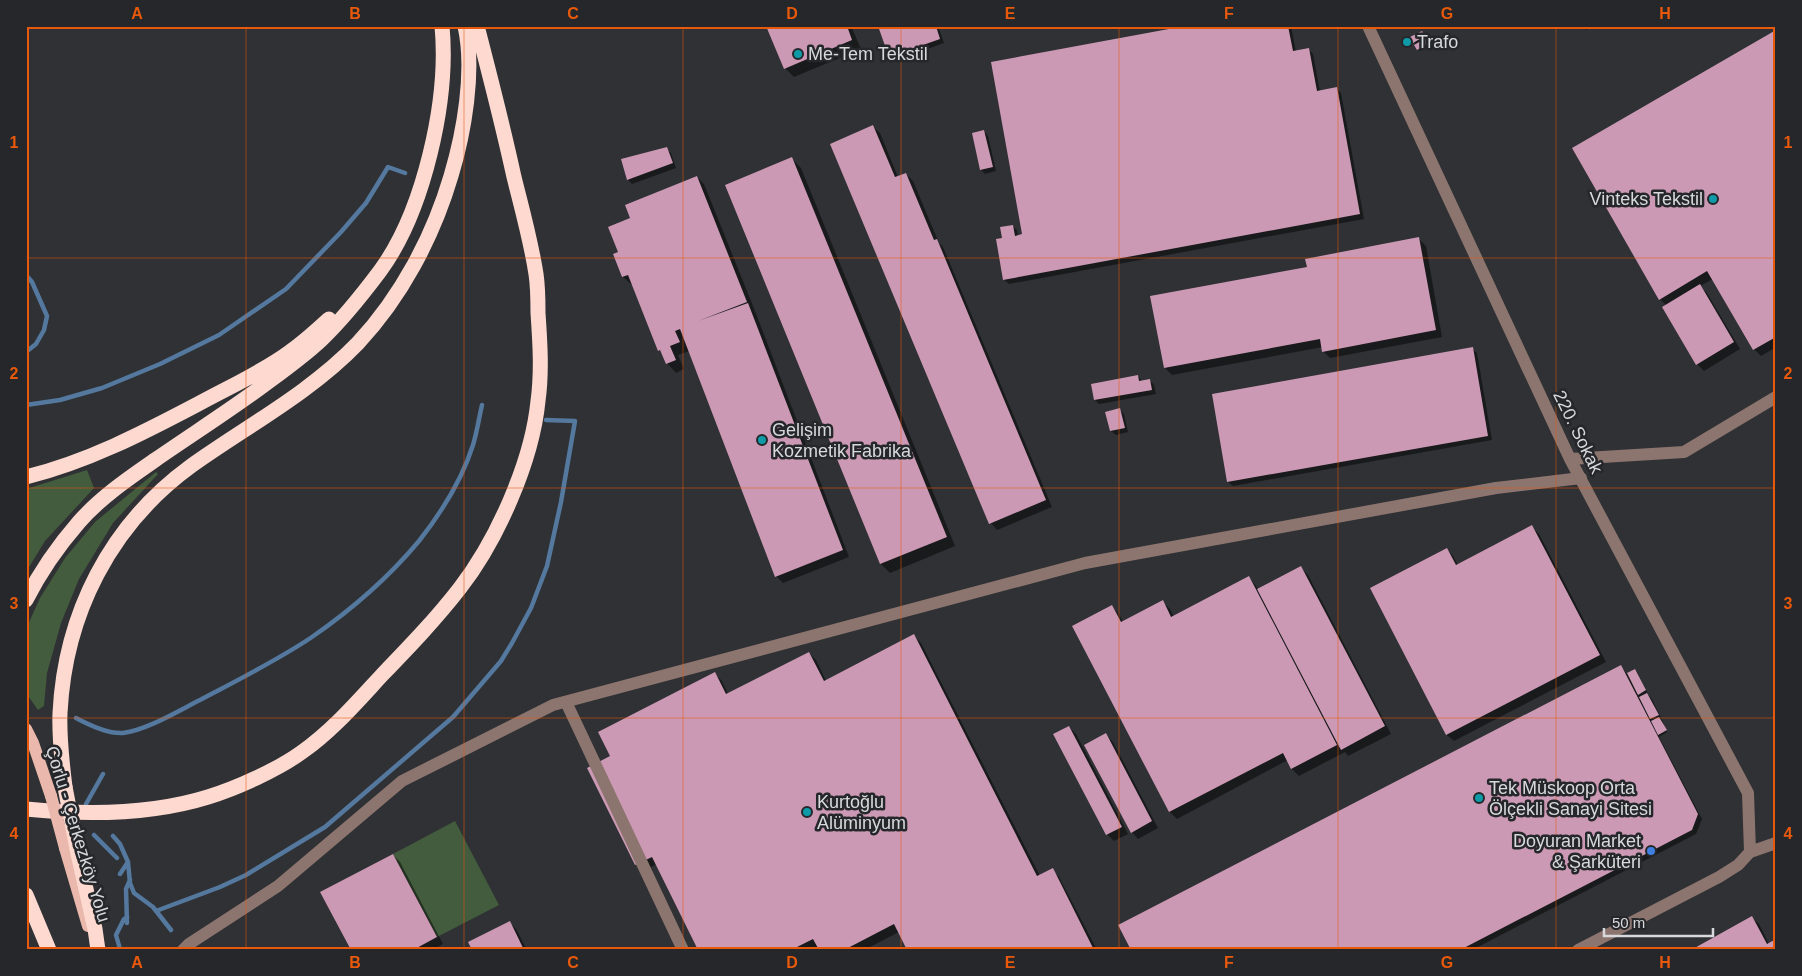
<svg xmlns="http://www.w3.org/2000/svg" width="1802" height="976" font-family="Helvetica,sans-serif">
	<style>
		.green { fill: #435c3d }
		.shadow { fill: #0007 }
		.lines { fill: none; stroke-linecap: round; stroke-linejoin: round }
		.stream { stroke: #54789e; stroke-width: 4.5 }
		.building { fill: #cc99b5 }
		.minor { stroke: #8d756f; stroke-width: 12 }
		.major { stroke: #eab8ac; stroke-width: 12 }
		.highway { stroke: #fed9d0; stroke-width: 15 }
		.major-bridge { stroke: #eab8ac; stroke-width: 12 }
		.highway-bridge { stroke: #fed9d0; stroke-width: 15 }
		.grid { fill: none; stroke: #e8590c; stroke-width: 1; stroke-opacity: 0.55 }
		.culture-dot { fill: #0f9aa8; stroke: #25272a; stroke-width: 2 }
		.shop-dot { fill: #3f7fe0; stroke: #25272a; stroke-width: 2 }
		.labels { text-anchor: middle; stroke-width: 5; stroke-linejoin: round; paint-order: stroke }
		.poi-label { font-size: 18px; fill: #d8d9dc; stroke: #25272a; text-anchor: start }
		.street-label { font-size: 18px; fill: #d8d9dc; stroke: #25272a }
		.neatline { fill: none; stroke: #e8590c; stroke-width: 2 }
		.grid-label { font-size: 16px; text-anchor: middle; font-weight: bold; fill: #e8590c }
	</style>
	<rect width="100%" height="100%" fill="#2f3134"/>
	<path class="green" d="M87 470 94 488 45 541 26 572V489Z
		M156 472 158 474 113 523 79 579 61 623 47 673 44 706 38 710 26 693V629L40 598 65 558 95 522Z
		M455 821 499 905 437 937 393 854Z"/>
	<path class="shadow" d="M767 26H851L861 49 794 77 785 68Z
		M879 26H938L944 43 895 61 890 57Z
		M1192 26H1291L1296 52 1309 50 1313 54 1320 92 1336 88 1341 93 1364 219 1009 284 1004 280 1003 239 1012 226 1017 230 1018 236 1024 235Z
		M1582 26H1593L1586 30Z
		M1776 31V347L1761 356 1754 349 1713 279 1700 286 1707 293 1740 349 1704 371 1697 364 1667 306 1660 299Z
		M1422 32 1430 45 1420 51 1414 42Z
		M1408 40 1412 45 1409 47 1405 41Z
		M873 127 880 133 898 177 906 174 913 181 939 243 943 247 1052 507 997 530 991 523Z
		M984 131 988 136 996 171 985 174 981 170Z
		M666 149 671 153 676 168 632 184 628 180Z
		M792 159 801 168 955 546 890 573 881 564Z
		M697 177 704 184 755 311 849 557 783 583 776 576 690 351 678 355 684 369 676 373 667 363 664 355 659 350 633 286 623 277 614 254 620 252 630 219Z
		M1419 239 1426 246 1442 337 1330 358 1323 351V347L1172 375 1165 368 1152 297 1308 268Z
		M1472 349 1477 353 1492 440 1233 486 1228 482Z
		M1138 376 1142 381 1150 380 1154 385 1156 394 1099 404 1095 400 1092 385Z
		M1120 410 1124 414 1128 432 1116 435 1111 431Z
		M1532 527 1539 534 1606 662 1454 741 1447 735 1372 589 1447 549 1453 556 1458 565Z
		M1301 568 1308 575 1391 734 1348 756 1345 752 1299 776 1292 769 1288 760 1177 819 1170 812 1074 627 1112 607 1119 614 1123 623 1163 602 1170 609 1174 617 1249 577 1259 590Z
		M914 636 921 643 1040 876 1052 870 1059 877 1097 950H908L899 932 864 950H820L819 946 811 950H699L657 864 643 871 612 757 715 674 722 681 728 694 809 653 816 660 826 681Z
		M1621 667 1627 674 1635 670 1637 672 1647 692 1646 693 1652 699 1662 720 1667 732 1659 737 1702 819 1696 834 1472 950H1132Z
		M1069 727 1076 734 1128 834 1114 841 1107 834 1055 735Z
		M1106 735 1113 742 1158 828 1138 839 1132 832Z
		M393 855 400 862 443 944 433 950H352Z
		M1752 918 1759 924 1769 944 1776 950H1694Z
		M509 922 516 929 527 950H474Z"/>
	<g class="lines">
		<path class="stream" d="M26 275 32 282 47 316 44 330 36 344 26 352
			M26 405 60 400 102 388 160 364 219 335 286 289 341 232 366 203 388 167 405 173
			M76 718C89 725 108 734 123 733 147 730 178 711 200 700 236 681 278 660 312 637 351 610 389 577 419 541 441 513 462 480 473 445 477 432 479 418 482 405
			M86 804 103 774
			M94 835 117 858
			M113 836 120 844 128 862 120 874
			M128 862 130 883 134 893 153 907 171 930
			M156 911 220 887 246 875 325 827 453 717 501 661 512 643 531 608 547 566 561 502 575 421 546 420
			M127 923 126 889 130 880
			M120 949 116 935 124 919 127 917"/>
	</g>
	<path class="building" d="M766 26H847L852 40 784 69Z
		M878 26H936L940 39 889 57Z
		M1185 26H1288L1293 51 1309 48 1317 91 1337 87 1360 214 1003 280 996 239 1002 238 1000 227 1013 225 1015 236 1022 234 991 62Z
		M1776 30V337L1753 350 1707 271 1659 300 1572 148Z
		M1422 31 1425 36 1413 43 1410 37Z
		M1426 38 1429 43 1417 50 1414 45Z
		M873 125 895 177 906 173 934 240 937 239 1046 500 989 524 830 144Z
		M984 130 993 167 980 170 972 133Z
		M667 147 673 163 627 180 621 159Z
		M792 157 947 537 880 564 725 185Z
		M697 176 747 302 698 321 748 303 843 550 775 577 680 329 675 331 680 342 670 346 676 360 666 364 660 350 658 351 628 275 622 277 613 254 618 252 608 227 630 218 625 205Z
		M1419 237 1436 330 1322 352 1320 339 1164 368 1150 296 1307 267 1305 259Z
		M1700 284 1734 342 1696 365 1662 307Z
		M1473 347 1488 436 1227 482 1212 394Z
		M1138 375 1139 381 1150 379 1152 390 1094 400 1091 384Z
		M1120 408 1125 428 1110 431 1105 412Z
		M1532 525 1600 655 1446 735 1370 588 1447 548 1456 565Z
		M1301 566 1385 726 1341 750 1257 589Z
		M1249 576 1337 745 1291 769 1283 753 1169 812 1072 626 1112 605 1121 622 1163 600 1171 617Z
		M914 634 1037 876 1053 868 1094 950H907L894 924 844 950H819L813 939 791 950H698L652 857 635 865 587 768 610 756 598 732 715 672 726 694 809 652 824 681Z
		M1621 665 1698 814 1692 830 1460 950H1131L1118 925Z
		M1635 669 1646 690 1638 695 1627 673Z
		M1647 693 1659 715 1650 719 1639 697Z
		M1659 717 1667 730 1658 735 1651 721Z
		M1069 726 1122 827 1106 835 1053 734Z
		M1106 733 1152 821 1131 833 1084 745Z
		M393 854 437 937 413 950H351L320 892Z
		M1752 916 1767 944 1776 939V950H1691Z
		M510 921 524 950H472L468 942Z"/>
	<g class="lines">
		<path class="minor" d="M1368 26 1570 459 1748 793 1750 852
			M1570 459 1684 452 1776 397
			M566 702 683 950
			M1750 852 1776 843
			M183 950 189 944 278 886 402 781 553 705 1085 563 1496 488 1581 478
			M1578 950 1719 877 1738 865 1750 852"/>
		<path class="major" d="M26 729 33 743 51 796
			M65 848 88 926"/>
		<path class="highway" d="M26 477C87 462 143 433 198 404 229 387 263 372 291 351 304 342 317 330 329 319
			M26 600C40 572 59 545 79 522 101 497 129 478 155 460 191 435 229 411 264 385 283 371 304 356 321 340 342 320 362 295 380 271 424 211 449 100 442 26
			M65 787C62 763 59 738 60 713 65 614 110 525 191 466 247 426 310 393 358 343 401 297 433 237 451 176 464 133 475 71 465 26
			M26 809C85 815 150 815 208 797 237 788 277 770 302 752 332 731 357 702 382 675 409 647 436 619 460 588 497 540 532 462 538 401 542 372 540 342 538 313 538 300 538 287 536 274 531 241 522 209 514 177 503 126 490 76 477 26
			M77 849 95 929 98 950
			M26 895 49 950"/>
		<path class="major-bridge" d="M51 796 65 848"/>
		<path class="highway-bridge" d="M65 787 77 849"/>
	</g>
	<path class="grid" d="M246 26V950M464 26V950M683 26V950M901 26V950M1119 26V950M1338 26V950M1556 26V950M26 258H1776M26 488H1776M26 718H1776"/>
	<g class="culture-dot">
		<circle cx="1407" cy="42" r="5"/>
		<circle cx="798" cy="54" r="5"/>
		<circle cx="1713" cy="199" r="5"/>
		<circle cx="762" cy="440" r="5"/>
		<circle cx="1479" cy="798" r="5"/>
		<circle cx="807" cy="812" r="5"/>
	</g>
	<circle class="shop-dot" cx="1651" cy="851" r="5"/>
	<g class="labels">
		<g class="poi-label">
			<text x="1417" y="48">Trafo</text>
			<text x="808" y="60">Me-Tem Tekstil</text>
			<text x="1703" y="205" text-anchor="end">Vinteks Tekstil</text>
			<text x="772" y="436">Gelişim<tspan x="772" dy="21">Kozmetik Fabrika</tspan></text>
			<text x="1489" y="794">Tek Müskoop Orta<tspan x="1489" dy="21">Ölçekli Sanayi Sitesi</tspan></text>
			<text x="817" y="808">Kurtoğlu<tspan x="817" dy="21">Alüminyum</tspan></text>
			<text x="1641" y="847" text-anchor="end">Doyuran Market<tspan x="1641" dy="21">&amp; Şarküteri</tspan></text>
		</g>
		<g class="street-label">
			<text transform="translate(1578 432) rotate(64)" y="6">220. Sokak</text>
			<text transform="translate(78 834) rotate(73)" y="6">Çorlu - Çerkezköy Yolu</text>
		</g>
	</g>
	<rect width="1802" height="976" fill="none" stroke="#25272a" stroke-width="55"/>
	<path d="M1604 928v8h109v-8" fill="none" stroke="#d8d9dc" stroke-width="2.5"/>
	<text x="1612" y="928" font-size="15" fill="#d8d9dc" stroke="#25272a" stroke-width="4" paint-order="stroke">50 m</text>
	<rect x="28" y="28" width="1746" height="920" class="neatline"/>
	<g class="grid-label">
		<text x="137" y="19">A</text>
		<text x="355" y="19">B</text>
		<text x="573" y="19">C</text>
		<text x="792" y="19">D</text>
		<text x="1010" y="19">E</text>
		<text x="1229" y="19">F</text>
		<text x="1447" y="19">G</text>
		<text x="1665" y="19">H</text>
		<text x="14" y="148">1</text>
		<text x="1788" y="148">1</text>
		<text x="14" y="379">2</text>
		<text x="1788" y="379">2</text>
		<text x="14" y="609">3</text>
		<text x="1788" y="609">3</text>
		<text x="14" y="839">4</text>
		<text x="1788" y="839">4</text>
		<text x="137" y="968">A</text>
		<text x="355" y="968">B</text>
		<text x="573" y="968">C</text>
		<text x="792" y="968">D</text>
		<text x="1010" y="968">E</text>
		<text x="1229" y="968">F</text>
		<text x="1447" y="968">G</text>
		<text x="1665" y="968">H</text>
	</g>
</svg>
